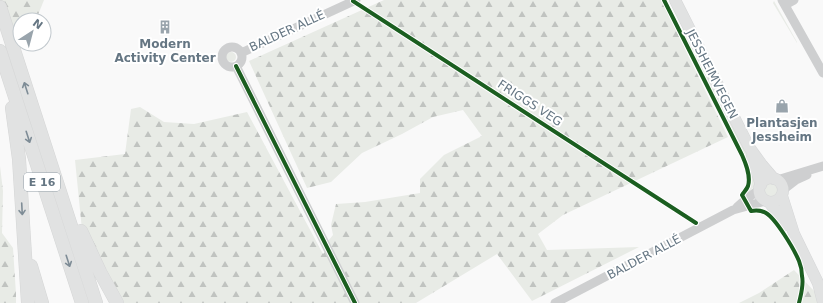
<svg xmlns="http://www.w3.org/2000/svg" width="823" height="303" font-family="'DejaVu Sans',sans-serif">
	<style>
		.green { fill: #e8ebe6 }
		.forest { fill: url(#forest-firs) }
		.lines { fill: none; stroke-linecap: round; stroke-linejoin: round }
		.major-casing { stroke: #d5d6d7; stroke-width: 12 }
		.highway-casing { stroke: #d5d6d6; stroke-width: 14 }
		.minor { stroke: #cecfd0; stroke-width: 9 }
		.major { stroke: #e1e2e2; stroke-width: 11 }
		.highway { stroke: #e1e2e2; stroke-width: 13 }
		.cycleway-casing { stroke: #fff; stroke-width: 6 }
		.cycleway { stroke: #1b5e20; stroke-width: 4 }
		.oneway { stroke: #7e8c96 }
		.labels { text-anchor: middle; stroke-width: 4; stroke-linejoin: round; paint-order: stroke }
		.shield { fill: #fff; stroke: #939fa8; stroke-width: 1 }
		.shield-label { font-size: 11px; font-weight: bold; fill: #657683 }
		.street-label { font-size: 12px; fill: #657683; stroke: #fff }
		.poi-label { font-size: 12px; font-weight: bold; fill: #657683; stroke: #fff }
	</style>
	<defs>
		<pattern id="forest-firs" width="22" height="20" patternUnits="userSpaceOnUse"><rect width="22" height="20" fill="#e8ebe6"/><path d="M5 1l3.5 6h-7zM16 11l3.5 6h-7z" fill="#c0c3c0"/></pattern>
	</defs>
	<rect width="100%" height="100%" fill="#f9f9f9"/>
	<path class="green" d="M774 1 797 42V43L773 3Z
		M679 27 686 33 748 154 752 168 749 169 748 168 740 147 723 114Z
		M226 57a5 5 0 1 1 10 0a5 5 0 1 1-10 0Z
		M754 170C756 185 757 186 745 195 749 186 752 183 749 173Z
		M764 190a7 7 0 1 1 14 0a7 7 0 1 1-14 0Z"/>
	<path class="forest" d="M0 0H44L36 20H20V30L0 28Z
		M384 0H661L728 137 563 215 538 234 547 250 639 247 532 301 497 254 416 303H121L82 230 75 160 125 154 131 109 140 107 164 122 194 124 247 112 323 254 331 246 328 241 333 235 331 225 336 204 365 202 420 193V179L444 155 482 136 463 110 433 117 402 134 362 153 331 182 307 188 249 61Z
		M0 166 3 191 2 233 13 248 16 294V303H0Z
		M794 270 817 294V303H739L759 293Z"/>
	<g class="lines">
		<g class="major-casing">
			<path id="major" d="M675 0 749 147 762 165 774 179
				M752 157 761 185
				M759 190a12 12 0 1 1 24 0a12 12 0 1 1-24 0Z
				M782 196 794 234 818 283 823 289
				M769 202 787 225
				M818 283 823 302"/>
		</g>
		<g class="highway-casing">
			<path id="highway" d="M0 7 96 303
				M0 51 82 303
				M12 108 19 159 28 303
				M81 231 100 272 117 303
				M31 266 42 303"/>
		</g>
		<path class="minor" d="M782 0 823 73
			M785 5 794 0
			M222 57a10 10 0 1 1 20 0a10 10 0 1 1-20 0Z
			M241 53 356 0
			M236 66 355 303
			M777 180 823 166
			M783 190 796 180 807 175
			M737 207 746 199 759 190
			M555 303 733 210 765 201"/>
		<use href="#major" class="major"/>
		<use href="#highway" class="highway"/>
		<g class="cycleway-casing">
			<path id="cycleway" d="M664 0 742 155C746 164 751 176 748 186 747 189 744 192 742 195L751 211C757 210 761 210 766 213 776 219 794 249 799 261 801 266 802 271 802 276 804 285 801 294 799 303
				M353 1 696 223
				M236 66 355 303"/>
		</g>
		<use href="#cycleway" class="cycleway"/>
	</g>
	<defs><path id="oneway-shaft" d="M-6 0H5M1.5-3L5.5 0L1.5 3" fill="none" stroke-width="1.6" stroke-linecap="round" stroke-linejoin="round"/></defs>
	<g class="oneway">
		<use href="#oneway-shaft" transform="translate(26 88) rotate(-108)"/>
		<use href="#oneway-shaft" transform="translate(28 137) rotate(72)"/>
		<use href="#oneway-shaft" transform="translate(22 209) rotate(87)"/>
		<use href="#oneway-shaft" transform="translate(68 261) rotate(72)"/>
	</g>
	<defs>
		<g id="building-bare" transform="scale(1.08)"><path d="M-4-6H4V6H1V3H-1V6H-4ZM-2.5-4.3h1.7v1.8h-1.7ZM.8-4.3h1.7v1.8H.8ZM-2.5-1h1.7V.8h-1.7ZM.8-1h1.7V.8H.8Z" fill="#99a4ac" stroke="#fff" stroke-width="2.5" paint-order="stroke"/></g>
		<g id="shop-bare" transform="scale(1.08)"><path d="M-5-2.5h2.3a2.7 3.5 0 0 1 5.4 0H5L5.5 6h-11ZM-1.5-2.5h3a1.5 2.3 0 0 0-3 0Z" fill="#99a4ac" stroke="#fff" stroke-width="2.5" paint-order="stroke"/></g>
	</defs>
	<g fill-rule="evenodd">
		<use href="#building-bare" x="165" y="27"/>
		<use href="#shop-bare" x="782" y="106"/>
	</g>
	<g class="labels">
		<rect class="shield" x="24" y="173" width="36" height="18" rx="3"/>
		<g class="shield-label">
			<text x="42" y="186">E 16</text>
		</g>
		<g class="street-label">
			<text transform="translate(287 31) rotate(-25)" y="4">BALDER ALLÉ</text>
			<text transform="translate(712 74) rotate(63)" y="4">JESSHEIMVEGEN</text>
			<text transform="translate(530 103) rotate(33)" y="4">FRIGGS VEG</text>
			<text transform="translate(644 257) rotate(-28)" y="4">BALDER ALLÉ</text>
		</g>
		<g class="poi-label">
			<text x="165" y="48">Modern<tspan x="165" dy="14">Activity Center</tspan></text>
			<text x="782" y="127">Plantasjen<tspan x="782" dy="14">Jessheim</tspan></text>
		</g>
	</g>
	<g transform="translate(32 32) rotate(36)"><circle r="19" fill="#ffffff" stroke="#c1c8cd"/>
	<path d="M0-3L7 15L0 10L-7 15Z" fill="#99a4ac"/>
	<text y="-6" font-size="11" font-weight="bold" text-anchor="middle" fill="#657683">N</text>
	</g>
</svg>
